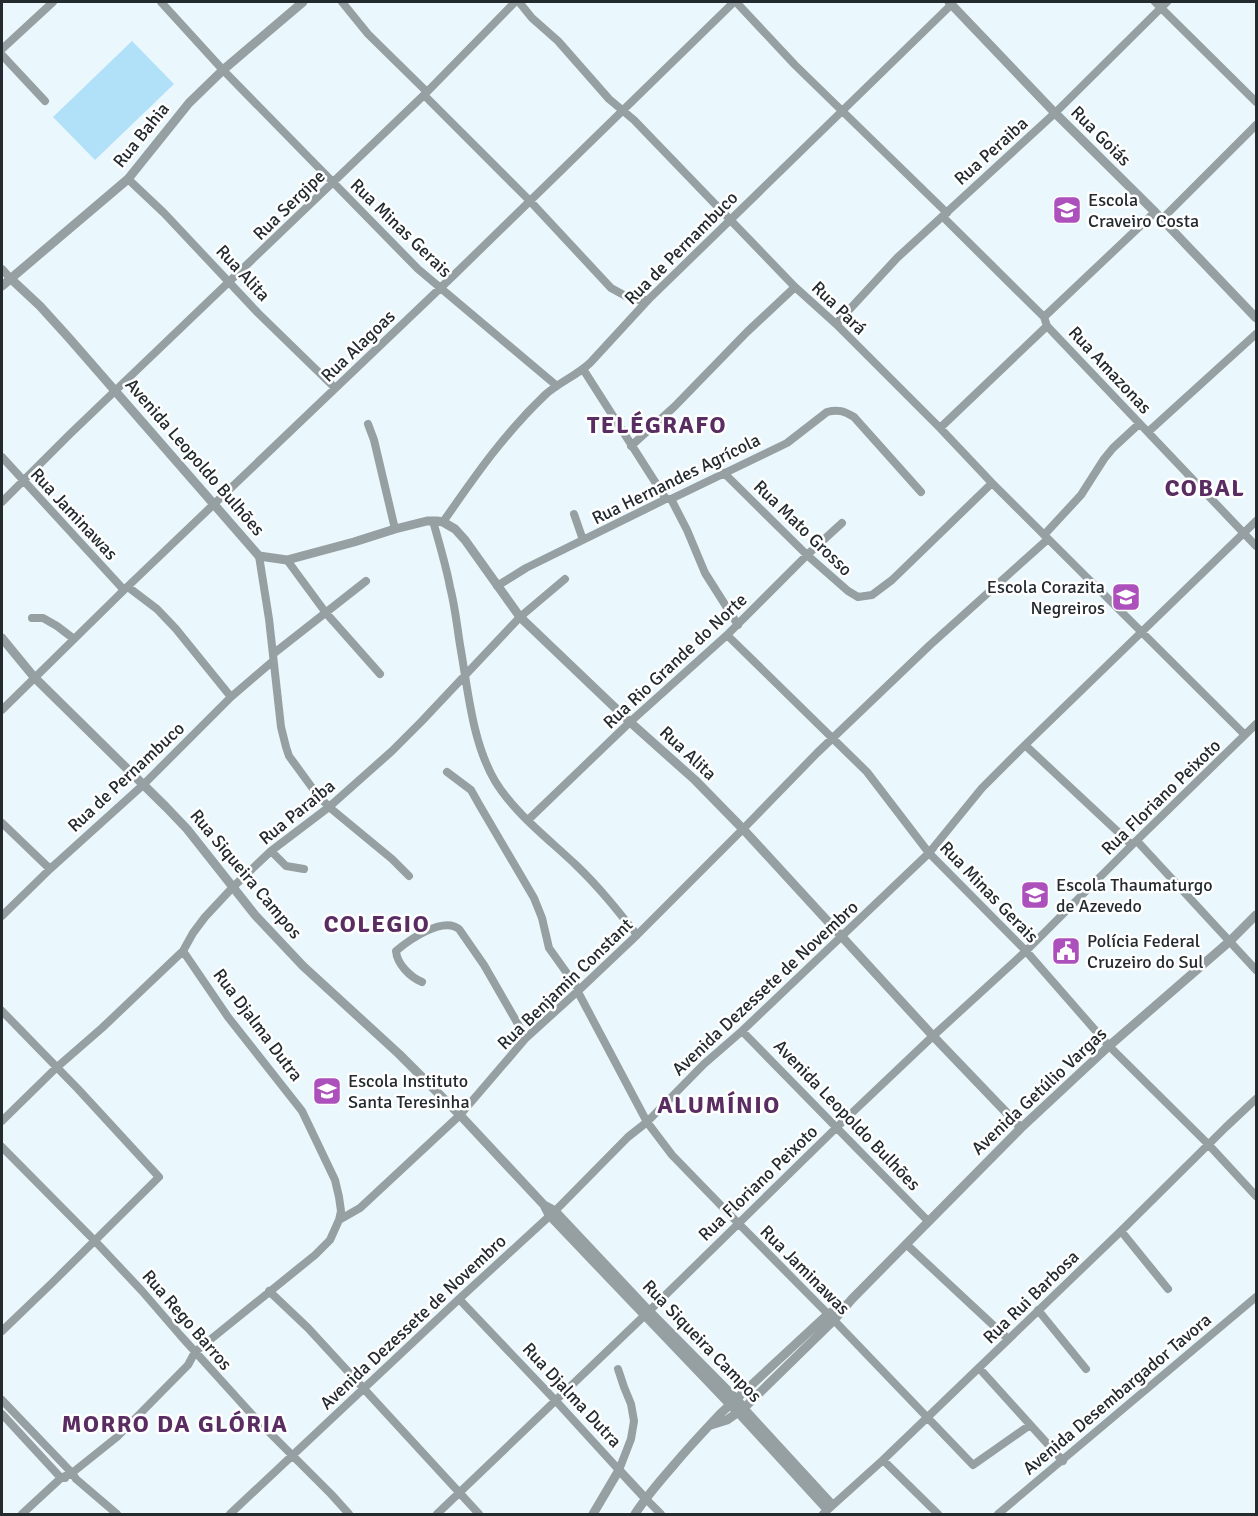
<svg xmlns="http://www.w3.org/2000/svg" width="1258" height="1516" font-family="Signika,sans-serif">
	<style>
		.grass { fill: #b1e1f9 }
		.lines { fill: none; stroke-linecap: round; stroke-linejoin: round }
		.minor { stroke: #96a0a2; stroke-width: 8 }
		.tertiary { stroke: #96a0a2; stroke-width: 9 }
		.labels { text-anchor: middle; stroke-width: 5; stroke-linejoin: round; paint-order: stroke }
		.street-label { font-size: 18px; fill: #232b2f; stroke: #fff }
		.poi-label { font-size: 18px; fill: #232b2f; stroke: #fff; text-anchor: start }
		.district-label { font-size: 24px; font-weight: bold; letter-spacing: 1.5px; fill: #592d61; stroke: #fff }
	</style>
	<rect width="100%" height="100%" fill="#eaf7fd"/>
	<path class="grass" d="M132 41 174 84 95 160 53 117Z"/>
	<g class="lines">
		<path class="minor" d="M161 2 223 70 418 269 557 386
			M342 2 368 34 427 92
			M519 2 532 18 558 41 609 99 634 120 795 287 836 324 940 428 992 483 1245 735
			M736 2 795 65 947 213
			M1155 2 1256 102
			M2 49 53 2
			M2 55 45 101
			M424 95 530 201 611 288 631 299 640 300H648
			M128 179 164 213 258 313 335 388
			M943 217 1044 317 1047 326 1256 546
			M1162 219 1256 125
			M2 269 10 278
			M1044 317 1155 212
			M836 324 897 258 1055 113 1167 2
			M583 369 666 499
			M368 424 374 440 395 529
			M940 428 1047 326
			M1148 432 1256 334
			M631 446 674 407 747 332 795 287
			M2 457 124 590
			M724 473 807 555 848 591 858 597 872 595 892 580 992 483
			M671 499 687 530 705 573 738 625
			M2 502 70 434 424 95 515 2
			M574 514 583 540
			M433 521C439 543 446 565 450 587 455 606 457 626 460 645 468 689 472 742 495 781 515 814 550 840 577 866 599 887 618 911 637 935
			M443 522C475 476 504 434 545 395 558 383 576 376 590 363L648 300 952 4
			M1044 535 1081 495 1104 459 1113 448 1139 424
			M259 556 269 619 281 727 286 747 289 756 316 793 329 807 392 859 409 876
			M287 560 326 613 380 674
			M497 586 526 568 666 499H671L787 443 827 412C838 409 844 411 854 417L921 492
			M128 587 157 609 176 629 231 697
			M32 618H43L57 626 74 639
			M727 635 867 772 929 853 1026 951 1109 1046 1208 1144 1256 1196
			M273 654 366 581
			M2 710 124 590 455 274 734 2
			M1025 745 1132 845
			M447 772 471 790 480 806 534 898 542 918 549 948 579 990
			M528 820 630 722 727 635 807 555 842 523
			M2 823 50 869
			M1137 841 1256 970
			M271 851 286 866 304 869
			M2 916 50 869 143 785 231 697 273 661
			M183 951 228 1017 302 1111 335 1180 339 1197 341 1211 339 1220
			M422 982C410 977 397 964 396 951 409 940 443 916 459 929L484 965 526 1038
			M578 992 647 1122 672 1155 738 1223 828 1314 973 1465 1030 1425
			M2 1011 78 1089 159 1177 53 1282 2 1331
			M742 1031 928 1221
			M2 1121 56 1068 102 1028 183 951 193 933 205 917 233 887 271 851 329 807 392 751 421 722 520 617 565 579
			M2 1147 95 1241 142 1291 180 1335 256 1419 331 1494 349 1514
			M1121 1231 1168 1289
			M906 1244 1008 1339
			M269 1291 308 1328 479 1514
			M459 1299 556 1401 619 1470 631 1439 634 1421 631 1404 624 1387 618 1369
			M1038 1310 1086 1369
			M979 1368 1063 1461
			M2 1400 72 1473 76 1479 117 1514
			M744 1408 833 1505
			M738 1413 827 1510
			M2 1414 61 1478H65
			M883 1460 938 1514
			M645 1498 661 1514
			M22 1514 61 1478 72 1473 117 1437 188 1365 195 1352 315 1255 330 1240 339 1220 360 1208 460 1115 526 1038 579 990 637 935 743 829 817 753 930 645 1048 539
			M230 1514 459 1299 555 1211 628 1137 647 1122 704 1064 742 1031 929 853 982 788 1025 745 1256 521
			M437 1514 644 1316 836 1128 933 1036 1026 951 1132 845 1256 724
			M823 1514 883 1460 1121 1231 1226 1127 1256 1099
			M998 1514 1256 1297"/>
		<path class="tertiary" d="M949 2 1055 113 1155 212 1256 318
			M10 278 40 306 69 338 259 556 287 560 354 542 395 529 427 521H437L443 522 455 529 465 540 520 617 630 722 695 780 743 829 933 1036 1021 1128
			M2 286 128 179 189 103 223 70 303 2
			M2 638 34 677 166 807 187 829 255 915 303 966 399 1054 460 1115 544 1205 549 1215 738 1413
			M544 1205 555 1211 649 1311 740 1403
			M711 1425 727 1420 744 1408 834 1320 852 1299 1021 1128 1109 1046 1230 941 1256 915
			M593 1514 619 1470 645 1498
			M635 1514C646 1497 659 1482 673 1466 688 1448 704 1431 720 1414L828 1314 843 1305"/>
	</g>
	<defs>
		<g id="school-square" transform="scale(1.5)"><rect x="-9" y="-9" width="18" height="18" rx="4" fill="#ac51bc" stroke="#fff"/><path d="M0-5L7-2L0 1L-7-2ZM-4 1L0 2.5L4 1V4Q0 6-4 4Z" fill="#fff"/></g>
		<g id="civic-square" transform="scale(1.5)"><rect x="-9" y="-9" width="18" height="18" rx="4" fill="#ac51bc" stroke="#fff"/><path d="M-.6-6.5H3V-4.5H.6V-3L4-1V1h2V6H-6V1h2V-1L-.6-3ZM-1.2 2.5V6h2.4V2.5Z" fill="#fff"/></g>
	</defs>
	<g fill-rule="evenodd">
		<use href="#school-square" x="1067" y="210"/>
		<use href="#school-square" x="1126" y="597"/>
		<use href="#school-square" x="1035" y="895"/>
		<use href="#civic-square" x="1066" y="951"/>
		<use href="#school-square" x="327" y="1091"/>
	</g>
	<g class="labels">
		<g class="street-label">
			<text transform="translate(141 135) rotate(-51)" y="6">Rua Bahia</text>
			<text transform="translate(1101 136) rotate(45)" y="6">Rua Goiás</text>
			<text transform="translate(991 151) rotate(-42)" y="6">Rua Peraiba</text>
			<text transform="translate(289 205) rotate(-44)" y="6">Rua Sergipe</text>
			<text transform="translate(401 228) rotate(44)" y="6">Rua Minas Gerais</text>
			<text transform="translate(681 248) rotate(-45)" y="6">Rua de Pernambuco</text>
			<text transform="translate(243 273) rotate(47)" y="6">Rua Alita</text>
			<text transform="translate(839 308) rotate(44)" y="6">Rua Pará</text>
			<text transform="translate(358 346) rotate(-44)" y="6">Rua Alagoas</text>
			<text transform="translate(1110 370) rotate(47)" y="6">Rua Amazonas</text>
			<text transform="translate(195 457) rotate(49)" y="6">Avenida Leopoldo Bulhões</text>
			<text transform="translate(676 479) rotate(-26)" y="6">Rua Hernandes Agrícola</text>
			<text transform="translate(74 514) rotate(47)" y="6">Rua Jaminawas</text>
			<text transform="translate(803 528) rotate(44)" y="6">Rua Mato Grosso</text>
			<text transform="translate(675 661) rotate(-43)" y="6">Rua Rio Grande do Norte</text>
			<text transform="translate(688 753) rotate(43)" y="6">Rua Alita</text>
			<text transform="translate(126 777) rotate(-43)" y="6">Rua de Pernambuco</text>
			<text transform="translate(1161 797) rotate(-44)" y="6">Rua Floriano Peixoto</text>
			<text transform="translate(297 812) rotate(-39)" y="6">Rua Paraíba</text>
			<text transform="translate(246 874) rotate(50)" y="6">Rua Siqueira Campos</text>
			<text transform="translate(989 892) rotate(46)" y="6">Rua Minas Gerais</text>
			<text transform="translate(565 984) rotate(-44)" y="6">Rua Benjamin Constant</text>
			<text transform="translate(765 988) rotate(-43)" y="6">Avenida Dezessete de Novembro</text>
			<text transform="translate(258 1025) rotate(53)" y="6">Rua Djalma Dutra</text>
			<text transform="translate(1039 1091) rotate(-43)" y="6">Avenida Getúlio Vargas</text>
			<text transform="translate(847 1115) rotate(46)" y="6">Avenida Leopoldo Bulhões</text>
			<text transform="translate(758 1183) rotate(-44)" y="6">Rua Floriano Peixoto</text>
			<text transform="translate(805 1270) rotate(45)" y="6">Rua Jaminawas</text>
			<text transform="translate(1031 1297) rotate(-44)" y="6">Rua Rui Barbosa</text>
			<text transform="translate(187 1320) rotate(49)" y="6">Rua Rego Barros</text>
			<text transform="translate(413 1322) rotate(-43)" y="6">Avenida Dezessete de Novembro</text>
			<text transform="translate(702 1341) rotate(46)" y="6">Rua Siqueira Campos</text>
			<text transform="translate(1117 1394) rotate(-40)" y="6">Avenida Desembargador Tavora</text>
			<text transform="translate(572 1395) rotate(47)" y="6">Rua Djalma Dutra</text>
		</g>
		<g class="poi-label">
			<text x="1088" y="206">Escola<tspan x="1088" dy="21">Craveiro Costa</tspan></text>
			<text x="1105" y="593" text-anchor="end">Escola Corazita<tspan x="1105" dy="21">Negreiros</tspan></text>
			<text x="1056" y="891">Escola Thaumaturgo<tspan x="1056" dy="21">de Azevedo</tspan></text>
			<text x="1087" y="947">Polícia Federal<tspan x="1087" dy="21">Cruzeiro do Sul</tspan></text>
			<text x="348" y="1087">Escola Instituto<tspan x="348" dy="21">Santa Teresinha</tspan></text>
		</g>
		<g class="district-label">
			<text x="657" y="433">TELÉGRAFO</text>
			<text x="1205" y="496">COBAL</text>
			<text x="377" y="932">COLEGIO</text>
			<text x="719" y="1113">ALUMÍNIO</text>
			<text x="175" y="1432">MORRO DA GLÓRIA</text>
		</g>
	</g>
	<rect width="1258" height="1516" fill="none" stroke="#232b2f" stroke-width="6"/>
</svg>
